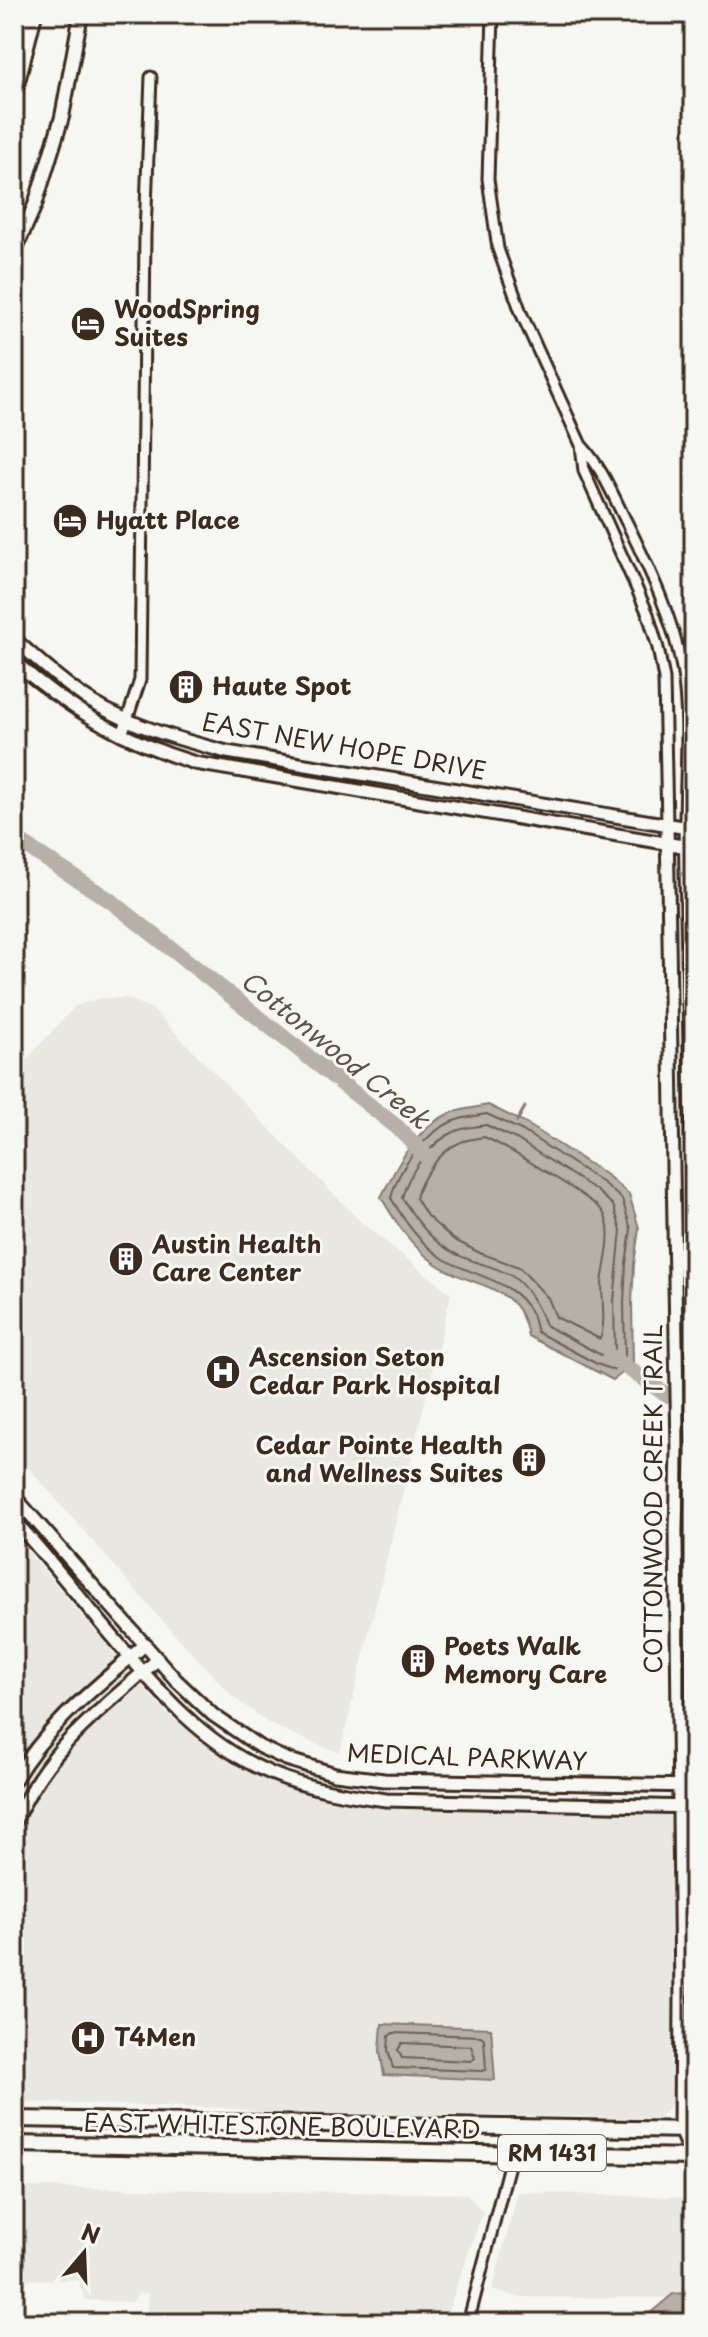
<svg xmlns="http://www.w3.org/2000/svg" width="708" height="2337" font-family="'Playpen Sans',sans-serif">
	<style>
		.built { fill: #e8e7e2 }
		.water { fill: #b6b0a9; stroke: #857a71; stroke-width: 2 }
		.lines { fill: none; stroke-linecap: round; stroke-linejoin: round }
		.shore { stroke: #6c6056; stroke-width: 2 }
		.stream { stroke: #857a71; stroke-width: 3 }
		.river { stroke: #b6b0a9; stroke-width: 16 }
		.minor-casing { stroke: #3b2a1e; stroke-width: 15 }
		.tertiary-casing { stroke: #3b2a1e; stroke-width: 17 }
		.secondary-casing { stroke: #3b2a1e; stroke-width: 18 }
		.primary-casing { stroke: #3b2a1e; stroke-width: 20 }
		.motorway-casing { stroke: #3b2a1e; stroke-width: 22 }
		.minor { stroke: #f6f6f2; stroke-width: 9 }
		.tertiary { stroke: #f6f6f2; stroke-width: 11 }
		.secondary { stroke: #f6f6f2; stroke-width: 12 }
		.primary { stroke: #f6f6f2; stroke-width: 14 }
		.motorway { stroke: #f6f6f2; stroke-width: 16 }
		.labels { text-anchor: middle; stroke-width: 6; stroke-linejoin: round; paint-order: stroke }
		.shield { fill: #f6f6f2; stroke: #73675e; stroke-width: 2 }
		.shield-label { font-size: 22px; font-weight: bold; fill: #3b2a1e }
		.poi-label { font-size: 24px; font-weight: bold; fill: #3b2a1e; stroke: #f6f6f2; text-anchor: start }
		.street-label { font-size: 24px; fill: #3b2a1e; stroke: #f6f6f2 }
		.water-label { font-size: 26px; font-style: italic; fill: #605248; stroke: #f6f6f2 }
	</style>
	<rect width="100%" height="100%" fill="#f6f6f2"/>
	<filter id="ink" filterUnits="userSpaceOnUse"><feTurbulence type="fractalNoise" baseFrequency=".0125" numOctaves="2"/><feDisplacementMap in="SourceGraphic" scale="16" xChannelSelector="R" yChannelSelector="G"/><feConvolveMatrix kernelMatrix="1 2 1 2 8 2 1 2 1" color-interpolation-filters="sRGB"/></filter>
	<g filter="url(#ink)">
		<path class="built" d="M100 998H126L151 1008 361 1222 451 1294 340 1752 325 1748 268 1723 231 1695 158 1616 14 1451V1074L75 1006Z
			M14 1535 139 1683 172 1718 245 1769 305 1793 371 1805 659 1811 672 1818 675 2101 659 2118 259 2112 229 2108 14 2102Z
			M14 2187 467 2194 483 2212 447 2314 311 2312 310 2323H146L148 2293H138L133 2302 85 2300 79 2280 14 2279Z
			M518 2192 694 2198V2298L516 2297 492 2290Z"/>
		<path class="water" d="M488 1105 527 1124 608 1176 629 1194 639 1228 634 1264 632 1302 633 1365 613 1380 528 1336C518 1281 475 1290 436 1264 411 1246 396 1223 381 1197 397 1167 413 1131 446 1115 458 1109 475 1108 488 1105Z
			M382 2024 491 2028 495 2080 384 2075 380 2051Z
			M687 2293 689 2323H644L643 2319 673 2294Z"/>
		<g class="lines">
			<path class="shore" d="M487 1114 523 1131 603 1183 622 1199 631 1229 626 1263 624 1302 625 1360 613 1370 597 1364 537 1332C535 1326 534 1319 532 1314 514 1279 474 1277 444 1259 420 1244 405 1222 391 1198 397 1171 423 1135 449 1123 460 1117 475 1116 487 1114Z
				M486 1125 518 1140 597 1191 613 1205 621 1230 614 1301 615 1355 612 1359 601 1355 545 1325C539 1308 527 1285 510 1275 491 1264 468 1263 447 1249 427 1236 415 1218 402 1198 408 1174 430 1142 454 1132 463 1127 476 1127 486 1125Z
				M484 1137C501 1144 596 1200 603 1212 615 1231 604 1263 602 1284 602 1301 606 1324 600 1339L556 1317 548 1298 519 1267 480 1253 453 1239 427 1216 416 1198C420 1179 440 1151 459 1143 466 1139 476 1139 484 1137Z
				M393 2033 481 2036 484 2039 486 2069 482 2071 393 2068 388 2050 389 2036Z
				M402 2043 471 2046 475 2058 471 2061 402 2058 398 2050Z"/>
			<path class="stream" d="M517 1121 525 1107"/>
			<path class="river" d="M14 838 111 901 397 1127 427 1157
				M610 1356 667 1395"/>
			<g class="minor-casing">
				<path id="minor" d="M493 14 488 179 498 249 522 315 581 445 584 471 648 614 658 648 664 679 667 825
					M582 446C603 469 614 498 628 525 650 570 673 619 682 668 691 720 685 775 685 827
					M122 735 140 680 145 234 151 77
					M468 2323 512 2153"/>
			</g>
			<g class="tertiary-casing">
				<path id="tertiary" d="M14 639C39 661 64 684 92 702 133 727 182 740 227 752L694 829
					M14 661C67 709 126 742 195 763L694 848
					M667 825 678 1452 676 1531 681 1999 680 2130 691 2156
					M685 827 694 1215
					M14 1496 176 1680 213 1715 260 1747 286 1759 335 1774 384 1780 694 1786
					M14 1520C48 1558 80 1598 113 1637 159 1692 205 1746 273 1774 309 1789 348 1795 386 1800L694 1807
					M14 1781C47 1724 97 1686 146 1644
					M14 1823C50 1744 96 1715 158 1659"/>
			</g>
			<g class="secondary-casing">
				<path id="secondary" d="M14 252 35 205 62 117 81 14"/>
			</g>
			<g class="primary-casing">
				<path id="primary" d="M14 2119 694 2130
					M14 2144 694 2157"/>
			</g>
			<g class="motorway-casing">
				<path id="motorway" d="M14 89 33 14"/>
			</g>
			<use href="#minor" class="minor"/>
			<use href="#tertiary" class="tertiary"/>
			<use href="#secondary" class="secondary"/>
			<use href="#primary" class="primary"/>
			<use href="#motorway" class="motorway"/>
		</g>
	</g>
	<defs>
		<g id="hotel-disc" transform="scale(1.8)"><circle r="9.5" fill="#3b2a1e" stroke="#f6f6f2"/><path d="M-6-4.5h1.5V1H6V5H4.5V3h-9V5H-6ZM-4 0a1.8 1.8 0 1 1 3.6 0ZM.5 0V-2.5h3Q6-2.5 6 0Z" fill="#fff"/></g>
		<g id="building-disc" transform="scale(1.8)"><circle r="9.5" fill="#3b2a1e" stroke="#f6f6f2"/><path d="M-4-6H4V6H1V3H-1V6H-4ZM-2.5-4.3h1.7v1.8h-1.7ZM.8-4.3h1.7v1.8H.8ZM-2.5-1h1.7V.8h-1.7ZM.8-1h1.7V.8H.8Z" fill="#fff"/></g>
		<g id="hospital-disc" transform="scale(1.8)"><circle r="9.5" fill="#3b2a1e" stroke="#f6f6f2"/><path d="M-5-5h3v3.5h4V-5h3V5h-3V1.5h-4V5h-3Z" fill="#fff"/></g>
	</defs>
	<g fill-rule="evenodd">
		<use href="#hotel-disc" x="88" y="324"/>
		<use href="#hotel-disc" x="70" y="521"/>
		<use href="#building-disc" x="186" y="687"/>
		<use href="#building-disc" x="126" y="1259"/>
		<use href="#hospital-disc" x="223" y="1372"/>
		<use href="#building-disc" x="529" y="1460"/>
		<use href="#building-disc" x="418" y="1661"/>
		<use href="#hospital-disc" x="88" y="2038"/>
	</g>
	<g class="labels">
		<rect class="shield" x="498" y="2135" width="108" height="36" rx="6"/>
		<g class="shield-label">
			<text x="552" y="2161">RM 1431</text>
		</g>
		<g class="poi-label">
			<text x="114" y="318">WoodSpring<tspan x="114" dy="28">Suites</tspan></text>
			<text x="96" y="529">Hyatt Place</text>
			<text x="212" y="695">Haute Spot</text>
			<text x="152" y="1253">Austin Health<tspan x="152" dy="28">Care Center</tspan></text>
			<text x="249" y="1366">Ascension Seton<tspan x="249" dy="28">Cedar Park Hospital</tspan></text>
			<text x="503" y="1454" text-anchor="end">Cedar Pointe Health<tspan x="503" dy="28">and Wellness Suites</tspan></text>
			<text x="444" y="1655">Poets Walk<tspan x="444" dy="28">Memory Care</tspan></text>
			<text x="114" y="2046">T4Men</text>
		</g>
		<g class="street-label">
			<text transform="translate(344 747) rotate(10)" y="8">EAST NEW HOPE DRIVE</text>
			<text transform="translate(654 1499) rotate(-90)" y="8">COTTONWOOD CREEK TRAIL</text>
			<text transform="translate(467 1758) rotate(2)" y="8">MEDICAL PARKWAY</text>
			<text transform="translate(282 2127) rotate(1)" y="8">EAST WHITESTONE BOULEVARD</text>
		</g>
		<g class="water-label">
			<text transform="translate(335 1050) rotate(39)" y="9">Cottonwood Creek</text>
		</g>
	</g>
	<rect width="708" height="2337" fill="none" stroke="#f6f6f2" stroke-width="48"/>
	<rect x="24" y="24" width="660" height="2289" fill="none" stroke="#3b2a1e" stroke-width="3" filter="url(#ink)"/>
	<g transform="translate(84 2253) rotate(19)" stroke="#f6f6f2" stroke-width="6" paint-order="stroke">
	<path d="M0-6L14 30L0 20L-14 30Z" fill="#3b2a1e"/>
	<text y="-12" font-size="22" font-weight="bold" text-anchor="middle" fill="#3b2a1e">N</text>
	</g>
</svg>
